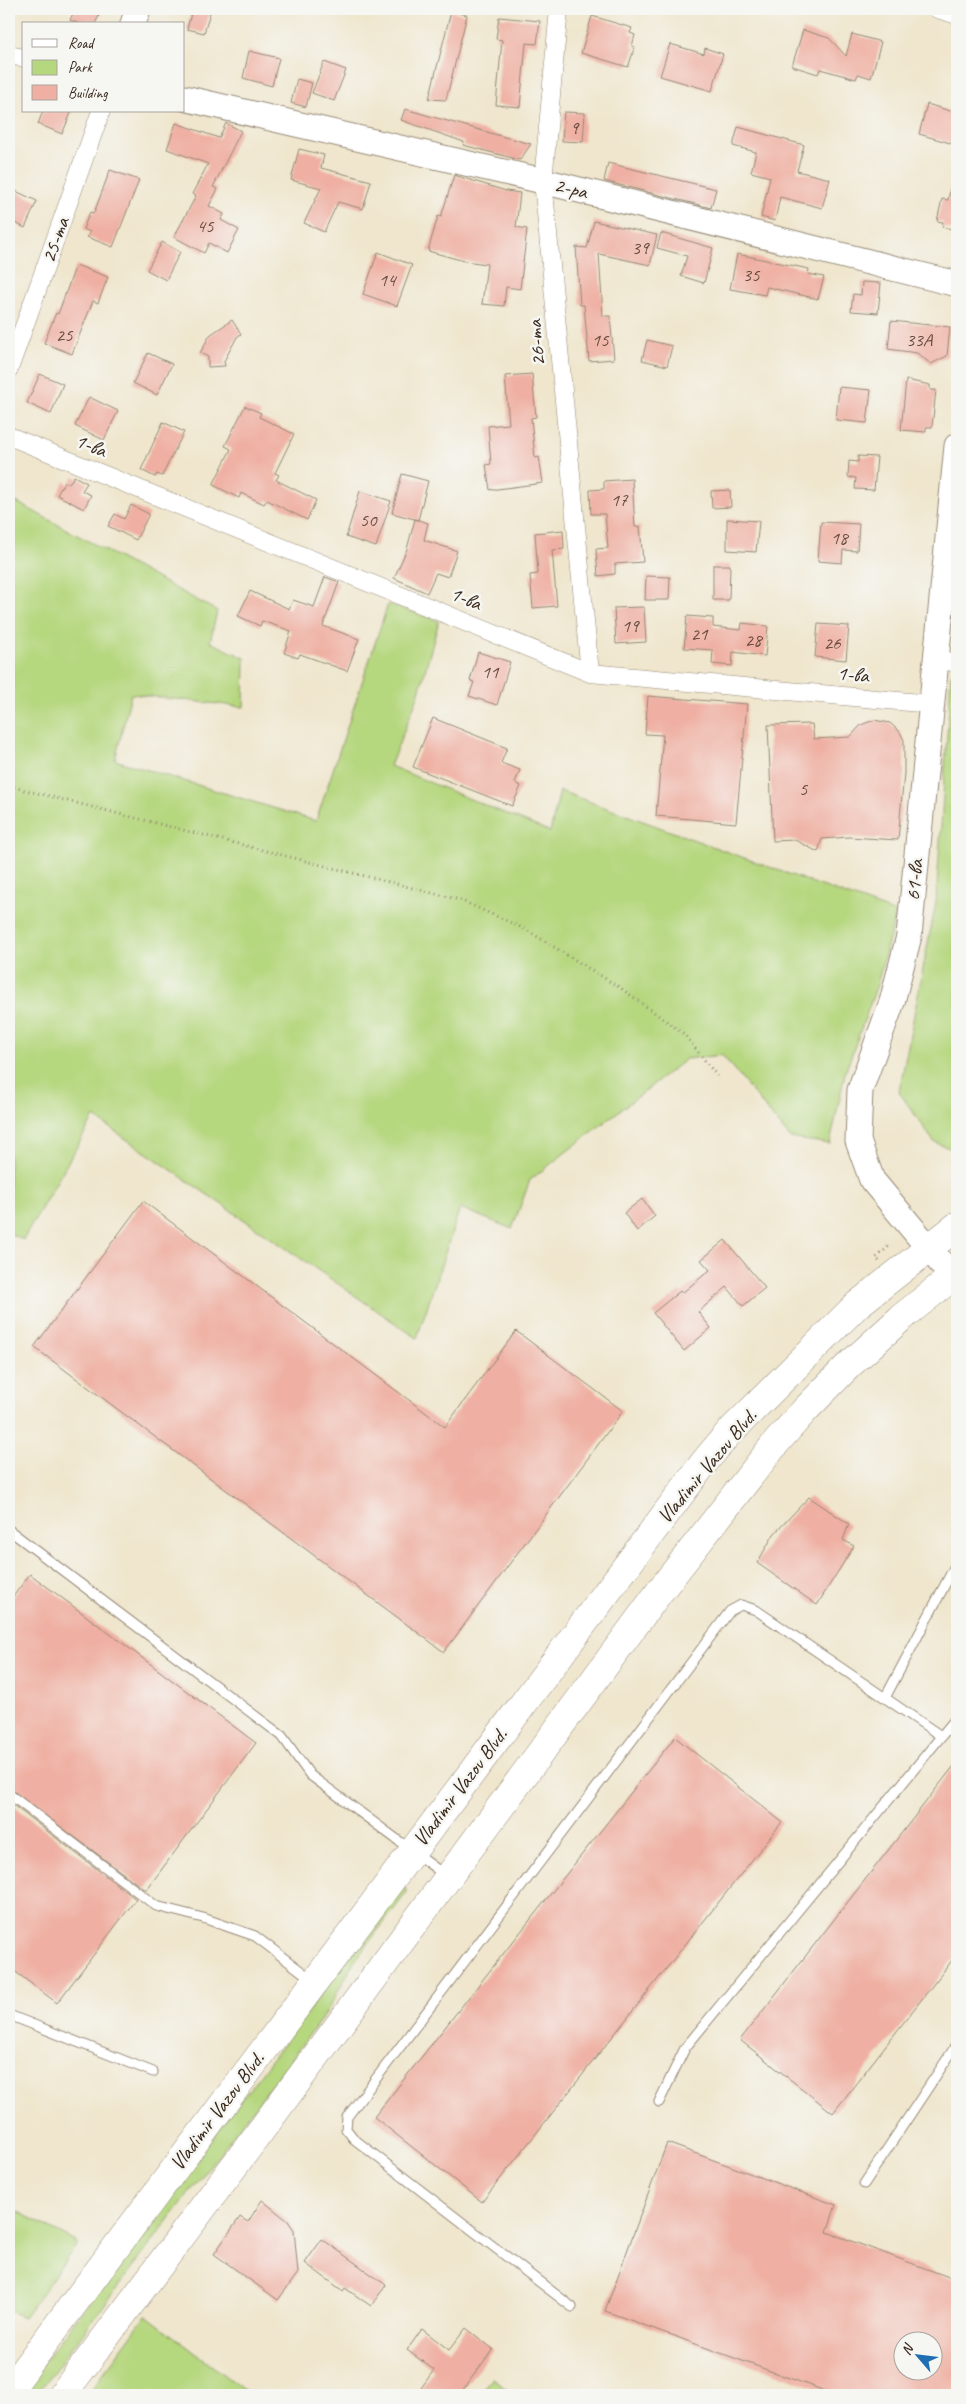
<svg xmlns="http://www.w3.org/2000/svg" width="966" height="2404" font-family="Caveat,sans-serif">
	<style>
		.green { fill: #b5d77e; stroke: #78804e }
		.building { fill: #efb0a3; fill-rule: evenodd }
		.lines { fill: none; stroke-linecap: round; stroke-linejoin: round }
		.lane-casing { stroke: #958876; stroke-width: 11 }
		.street-casing { stroke: #958876; stroke-width: 19 }
		.secondary-casing { stroke: #958876; stroke-width: 27 }
		.primary-casing { stroke: #958876; stroke-width: 29 }
		.path { stroke: #958876; stroke-width: 3; stroke-dasharray: 1 4; stroke-linecap: butt }
		.lane { stroke: #fff; stroke-width: 9 }
		.street { stroke: #fff; stroke-width: 18 }
		.secondary { stroke: #fff; stroke-width: 25 }
		.primary { stroke: #fff; stroke-width: 28 }
		.labels { text-anchor: middle; stroke-width: 5; stroke-linejoin: round; paint-order: stroke }
		.number-label { font-size: 19px; fill: #684c3f }
		.street-label { font-size: 21px; fill: #3b2a1e; stroke: #f6f6f2 }
	</style>
	<rect width="100%" height="100%" fill="#f6f6f2"/>
	<filter id="ink" filterUnits="userSpaceOnUse"><feTurbulence type="fractalNoise" baseFrequency=".02" numOctaves="2"/><feDisplacementMap in="SourceGraphic" scale="10" xChannelSelector="R" yChannelSelector="G"/><feConvolveMatrix kernelMatrix="1 2 1 2 8 2 1 2 1" color-interpolation-filters="sRGB"/></filter>
	<filter id="wash" filterUnits="userSpaceOnUse"><feTurbulence type="fractalNoise" baseFrequency=".0096" numOctaves="4" result="noise"/><feDisplacementMap in="SourceGraphic" scale="20" xChannelSelector="R" yChannelSelector="G"/><feGaussianBlur stdDeviation="1.12" result="paint"/><feColorMatrix in="noise" values="0 0 0 0 0 0 0 0 0 0 0 0 0 0 0 0 0 1.4 0 .05"/><feComposite in="paint" operator="in"/></filter>
	<g filter="url(#wash)">
		<rect width="100%" height="100%" fill="#efe6cd"/>
		<path class="green" d="M9 498 217 611 210 642 245 658 244 707 131 694 115 760 316 821 388 604 439 621 418 696 390 766 550 832 560 791 896 913 877 985 845 1073 830 1144 790 1138 722 1055 686 1059 530 1180 512 1229 460 1208 417 1338 94 1117 23 1240 9 1233Z
			M956 667 957 668V1151L934 1142 899 1092 936 902 951 675Z
			M403 1885 407 1892 354 1962 326 2013 36 2395H19Z
			M9 2207 78 2243 24 2317 9 2311Z
			M146 2315 250 2395H87Z
			M492 2378 516 2395H480Z"/>
		<g id="blocks">
			<path class="building" d="M75 9H102L95 24H80L70 20Z
				M192 9H211L204 33 187 29Z
				M451 11 467 15 446 100 429 99Z
				M592 16 632 28 630 33 635 35 632 46 635 47 628 67 581 53Z
				M499 17 540 21 537 44 526 43 520 107 496 105 502 40 496 39Z
				M803 30 829 38 846 56 852 34 881 42 871 78 858 74 856 79 820 69 818 74 792 66Z
				M670 44 704 54 705 48 723 54 712 91 660 76Z
				M249 51 279 58 272 86 243 78Z
				M324 62 346 70 334 101 312 93Z
				M297 79 312 83 306 107 291 103Z
				M927 104 957 113V145L919 134Z
				M405 109 501 136 531 144 520 160 463 145 464 142 401 120Z
				M43 111H72L62 134 38 124Z
				M564 112 585 113 583 142 562 141Z
				M176 123 219 138 226 123 241 131 213 187 218 189 209 206 224 214 221 220 239 230 227 253 209 243 204 253 174 237 196 196 192 194 208 164 167 149Z
				M738 127 804 145 797 171 830 179 822 208 780 197 775 221 761 217 770 177 751 172 756 152 733 146Z
				M299 149 324 155 321 168 371 181 363 209 338 202 324 232 304 223 321 188 291 180Z
				M608 163 716 189 711 208 604 181Z
				M110 170 139 180 113 247 87 237 90 232 83 229 90 212 94 213Z
				M454 175 506 191 520 193 516 227 527 229 520 289 506 287 504 306 482 304 487 264 464 261 428 251 438 216 441 217Z
				M951 185 957 186V230L942 227 943 222 937 221 942 199 948 200Z
				M9 188 37 201 25 228 9 220Z
				M594 221 657 235 650 265 599 254 603 316H610L614 359 589 361 584 305H580L576 247 587 248Z
				M661 233 713 248 704 283 681 276 687 256 657 248Z
				M162 242 180 252 166 280 147 270Z
				M378 252 412 265 397 306 363 294Z
				M737 254 809 269 808 274 824 277 818 299 767 287 765 295 730 289Z
				M76 265 108 277 98 303 93 301 72 354 44 343 56 313 58 314Z
				M862 282 881 283 878 313 851 311 853 294 861 295Z
				M232 320 241 334 237 337 224 361 225 366 208 367V357L200 353 210 335Z
				M891 321 950 327 947 356 931 364 917 353 888 349Z
				M647 340 672 346 667 366 642 360Z
				M148 353 172 364 157 395 133 383Z
				M40 374 63 384 51 414 27 403Z
				M532 374 536 417 531 418 535 458 539 457 543 483 490 490 486 465 491 464 488 426 509 424 505 376Z
				M906 380 930 385V390H936L932 427H926V432L901 430Z
				M839 387 871 390 867 423 836 420Z
				M89 397 118 411 104 440 75 426Z
				M245 406 261 413 259 417 294 434 275 473 279 475 276 480 316 500 307 520 267 500 264 504 241 493 239 498 213 485 231 449 225 446Z
				M163 422 184 432 162 476 157 474 155 477 141 470Z
				M858 456 877 457 874 490 855 489 856 478 848 477 849 461 858 462Z
				M402 474 428 481 418 520 392 513Z
				M74 476 87 483 82 491 91 495 84 509 57 495 64 482 69 484Z
				M632 479 635 527 640 526 643 562 615 564V574L598 576 596 549 608 548 605 514H591L590 490 604 489V481Z
				M730 490 731 507 712 508 711 491Z
				M360 491 391 501 376 547 346 537Z
				M131 505 149 514 136 540 108 526 115 514 124 519Z
				M415 519 428 523 424 540 457 551 448 577 436 573 427 593 394 578 407 549Z
				M727 519 759 521 756 552 727 550Z
				M821 522 859 524 857 551 843 550 842 563 818 561Z
				M563 530 564 549 552 550 557 606 533 608 530 575 538 574 535 533Z
				M713 565H730L729 600H713Z
				M646 576 670 577 669 600H645Z
				M325 577 339 582 323 626 359 639 347 671 300 654 298 658 284 653 291 631 262 621 260 626 238 616 250 591 289 609 293 600 314 607Z
				M644 607 646 642 616 644 614 608Z
				M687 616 713 618V627L741 630 742 623 768 626 765 656 733 652 732 666 712 664 713 650 684 648Z
				M818 624 849 626 846 660 815 657Z
				M478 652 510 662 497 705 469 696 474 682 470 681Z
				M648 696 747 704 736 823 656 816 663 735 645 734Z
				M433 718 507 748 501 763 520 770 515 783 521 786 512 806 413 767Z
				M874 720 890 723 900 732 904 740V773L898 840 849 837 822 839 818 852 795 840 773 841 768 725 812 724 814 739 850 737 861 725Z
				M642 1199 655 1216 637 1231 624 1213Z
				M143 1201 445 1427 516 1331 623 1411 444 1652 34 1347Z
				M725 1240 765 1288 743 1306 727 1287 698 1312 711 1328 684 1351 653 1313 680 1291 682 1293 710 1270 701 1260Z
				M809 1497 849 1524 843 1540 854 1546 817 1605 757 1563 774 1534Z
				M30 1574 256 1743 147 1889H144L9 1788V1602Z
				M675 1737 782 1822 482 2202 374 2117Z
				M957 1762V1954L833 2113 740 2040Z
				M9 1802 136 1899 57 2003 9 1967Z
				M667 2143 836 2205 827 2232 957 2280V2395H836L605 2311ZM904 2342H934V2372H904Z
				M262 2200 288 2221 294 2230 298 2273 278 2300 214 2254 240 2217 248 2222Z
				M322 2239 386 2285 371 2306 345 2288 343 2291 305 2263Z
				M466 2328 493 2349 459 2395H416L434 2370 407 2350 422 2329 449 2350Z"/>
		</g>
	</g>
	<g filter="url(#ink)">
		<use href="#blocks" fill-opacity="0" stroke="#958876" stroke-width="1"/>
		<g class="lines">
			<g class="lane-casing">
				<path id="lane" d="M9 1530 282 1736 310 1775 446 1876
					M885 1698 957 1562
					M9 1794 156 1906 203 1918 255 1936 314 1981
					M9 2015 153 2072
					M659 2102 685 2048 957 1717
					M864 2184 957 2044
					M572 2307 354 2139 346 2129 347 2117 730 1611 741 1605 756 1610 941 1736"/>
			</g>
			<g class="street-casing">
				<path id="street" d="M559 9 543 181 590 673
					M937 9 957 15
					M9 55 24 58
					M9 369 101 111
					M9 436 590 673 931 704
					M936 659 957 663"/>
			</g>
			<g class="secondary-casing">
				<path id="secondary" d="M133 24 138 9
					M184 98 543 181 957 284
					M952 1276 872 1180 858 1141 860 1090 892 1002 909 936 957 446"/>
			</g>
			<g class="primary-casing">
				<path id="primary" d="M9 2390 706 1460 727 1435 857 1305 957 1226
					M62 2395 268 2121 660 1591 775 1444 805 1410 847 1367 901 1318 957 1273"/>
			</g>
			<path class="path" d="M9 786 460 900 525 929 622 989 684 1034 717 1076
				M879 1261 876 1258 890 1245"/>
			<use href="#lane" class="lane"/>
			<use href="#street" class="street"/>
			<use href="#secondary" class="secondary"/>
			<use href="#primary" class="primary"/>
		</g>
	</g>
	<g class="labels">
		<g class="number-label">
			<text x="574" y="134">9</text>
			<text x="205" y="232">45</text>
			<text x="640" y="254">39</text>
			<text x="751" y="281">35</text>
			<text x="387" y="286">14</text>
			<text x="64" y="341">25</text>
			<text x="600" y="346">15</text>
			<text x="919" y="346">33А</text>
			<text x="619" y="506">17</text>
			<text x="368" y="526">50</text>
			<text x="839" y="544">18</text>
			<text x="630" y="632">19</text>
			<text x="699" y="640">21</text>
			<text x="753" y="646">28</text>
			<text x="832" y="649">26</text>
			<text x="490" y="678">11</text>
			<text x="803" y="795">5</text>
		</g>
		<g class="street-label">
			<text transform="translate(571 188) rotate(14)" y="7">2-ра</text>
			<text transform="translate(55 240) rotate(-70)" y="7">25-та</text>
			<text transform="translate(536 343) rotate(-95)" y="7">26-та</text>
			<text transform="translate(91 445) rotate(22)" y="7">1-ва</text>
			<text transform="translate(466 598) rotate(22)" y="7">1-ва</text>
			<text transform="translate(853 674) rotate(5)" y="7">1-ва</text>
			<text transform="translate(914 880) rotate(-85)" y="7">61-ва</text>
			<text transform="translate(707 1466) rotate(-50)" y="7">Vladimir Vazov Blvd.</text>
			<text transform="translate(460 1787) rotate(-53)" y="7">Vladimir Vazov Blvd.</text>
			<text transform="translate(217 2111) rotate(-53)" y="7">Vladimir Vazov Blvd.</text>
		</g>
	</g>
	<rect width="966" height="2404" fill="none" stroke="#f6f6f2" stroke-width="30"/>
	<rect x="22" y="22" width="162" height="90" fill="#f6f6f2" stroke="#aba49d"/>
	<rect x="32" y="39" width="25" height="8" fill="#ffffff" stroke="#aba49d"/>
	<text x="68" y="48" font-size="15" fill="#3b2a1e">Road</text>
	<rect x="32" y="60" width="25" height="15" fill="#b5d77e" stroke="#aba49d"/>
	<text x="68" y="72" font-size="15" fill="#3b2a1e">Park</text>
	<rect x="32" y="85" width="25" height="15" fill="#efb0a3" stroke="#aba49d"/>
	<text x="68" y="98" font-size="15" fill="#3b2a1e">Building</text>
	<g transform="translate(918 2356) rotate(298)"><circle r="24" fill="#f6f6f2" stroke="#aba49d"/>
	<path d="M0-4L9 19L0 12L-9 19Z" fill="#1f6fb2"/>
	<text y="-8" font-size="14" font-weight="bold" text-anchor="middle" fill="#3b2a1e">N</text>
	</g>
</svg>
